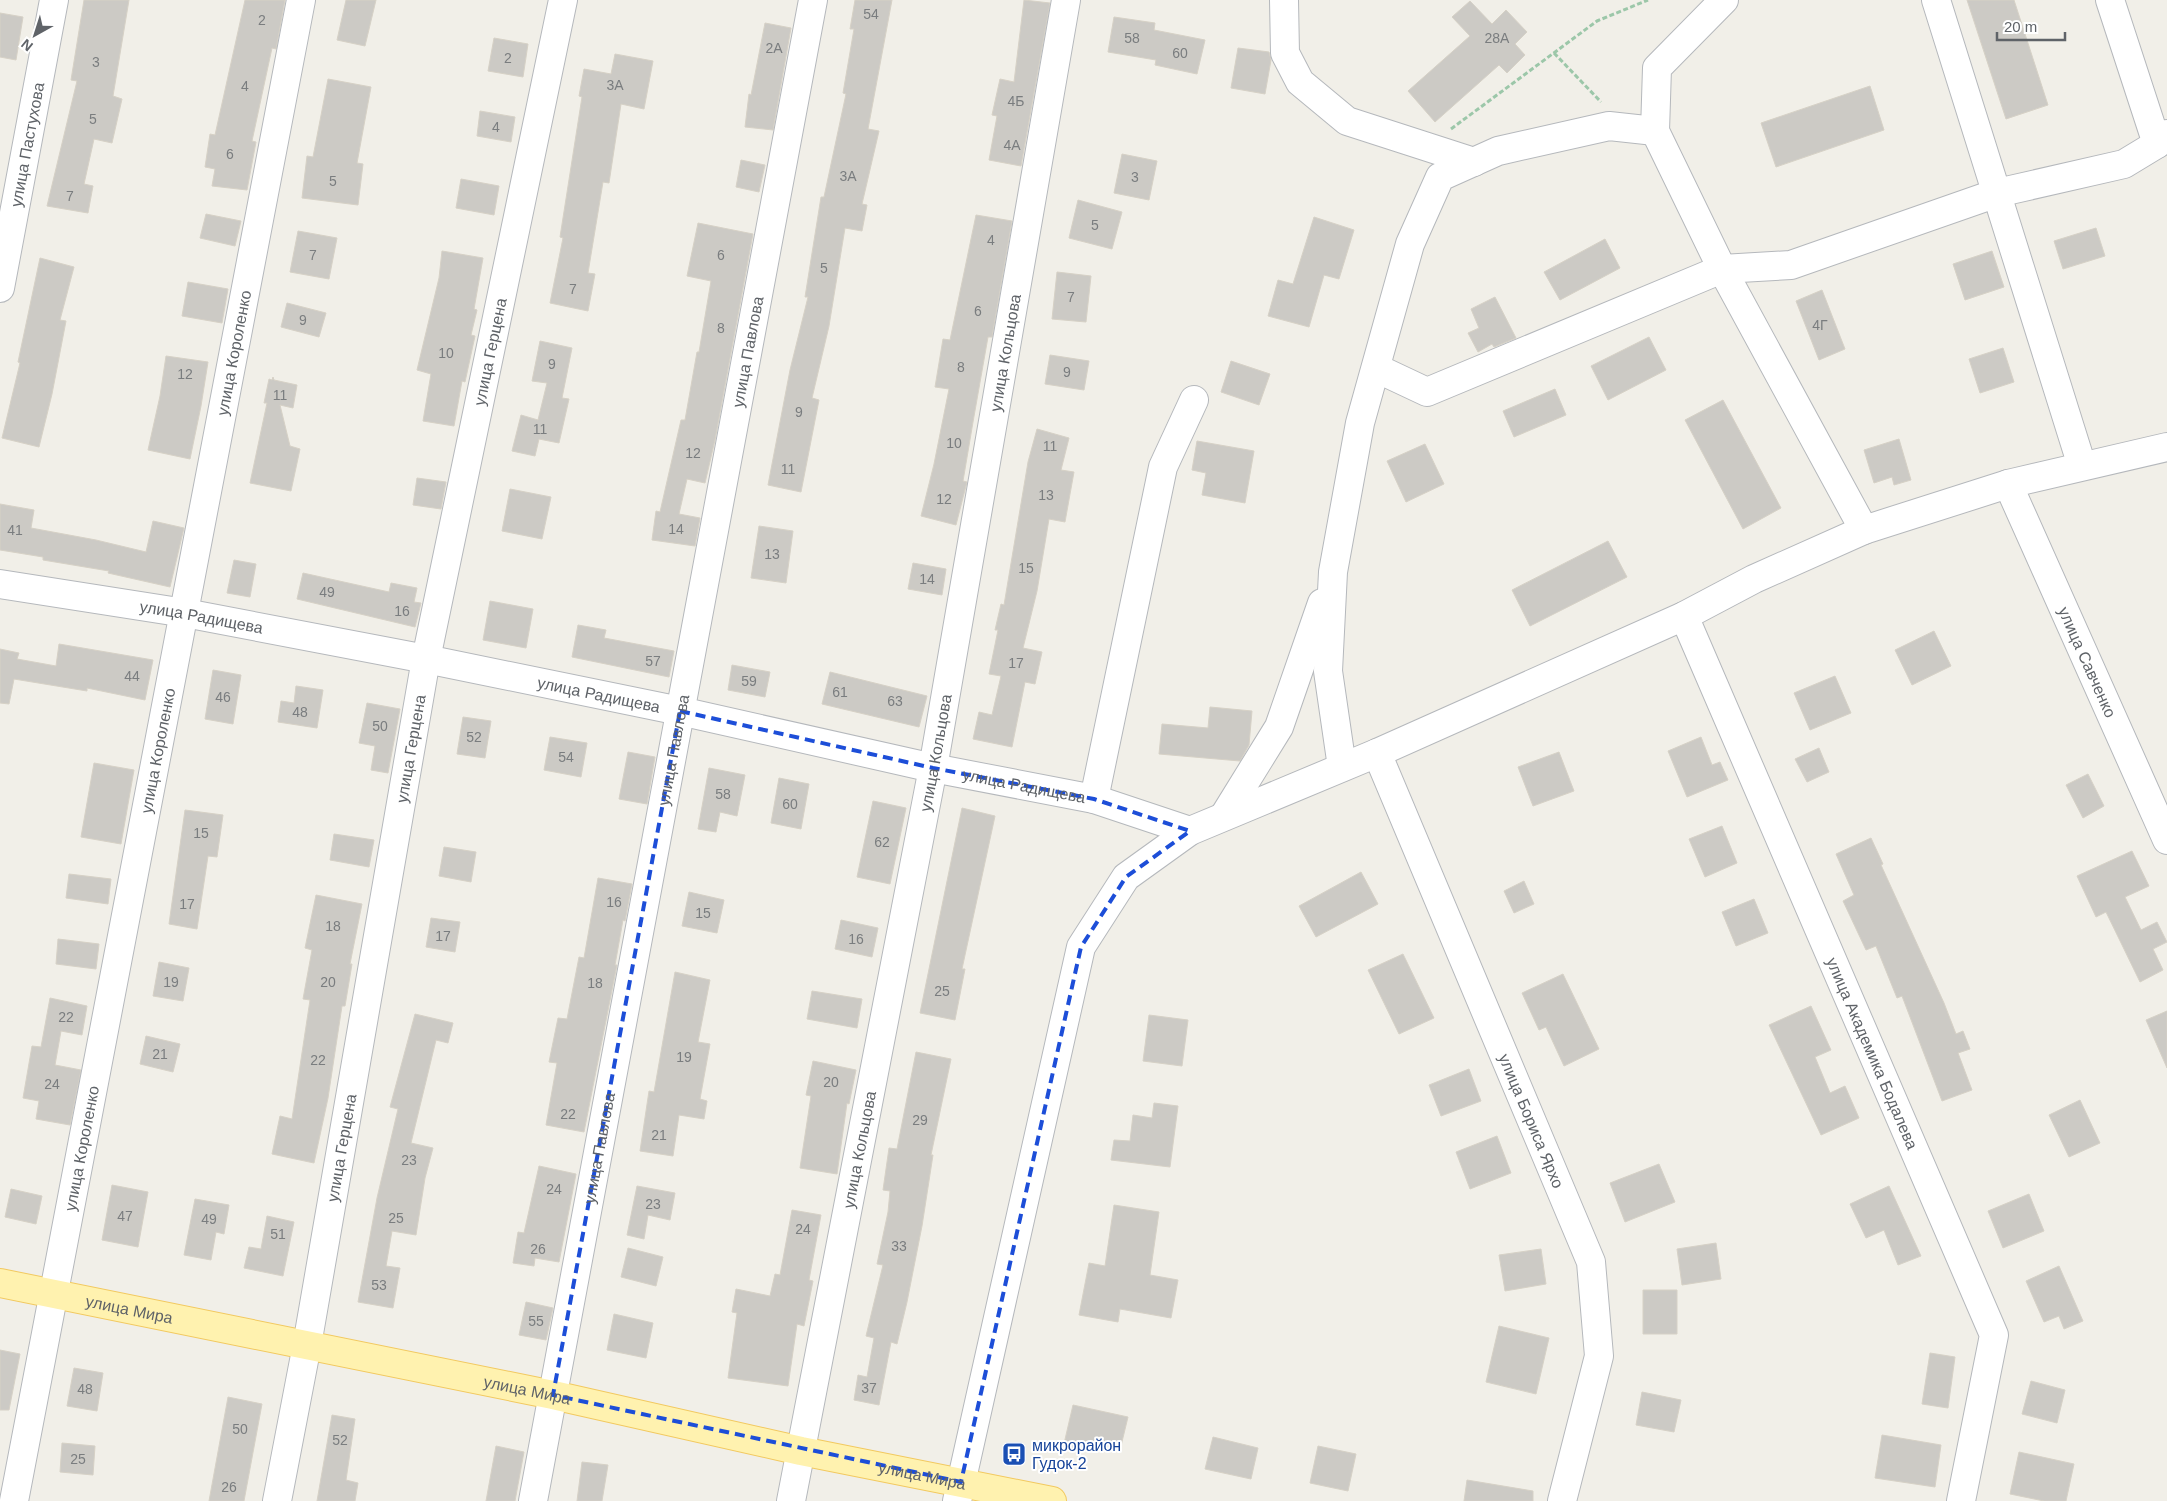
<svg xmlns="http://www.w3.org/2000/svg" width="2167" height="1501" font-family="Arial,sans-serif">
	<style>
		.building { fill: #cccac5; stroke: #d6d1c6 }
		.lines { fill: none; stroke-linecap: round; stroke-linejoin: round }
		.minor-casing { stroke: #b5b8bc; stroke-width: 30 }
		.major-casing { stroke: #f2c960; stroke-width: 30 }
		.path { stroke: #9cc7a9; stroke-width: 3; stroke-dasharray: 5 2.5; stroke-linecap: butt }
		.minor { stroke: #fff; stroke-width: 28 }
		.major { stroke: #fff2af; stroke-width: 28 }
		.marked { fill: none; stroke: #1d4ed8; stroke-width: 4; stroke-dasharray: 10 6; stroke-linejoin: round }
		.labels { text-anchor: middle; stroke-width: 4; stroke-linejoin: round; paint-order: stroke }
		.number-label { font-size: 14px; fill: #7a7d7f }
		.street-label { font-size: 16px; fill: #5f6368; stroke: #fff }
		.transit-label { font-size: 16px; fill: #164399; stroke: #fff; text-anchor: start }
	</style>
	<rect width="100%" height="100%" fill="#f1efe8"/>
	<path class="building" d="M84 0H129L113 96 122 99 112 143 94 139 84 184 93 186 88 213 47 206 77 81 71 80Z
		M245 0H285L276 49 272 48 252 141 256 142 247 190 212 186 215 169 205 167 210 134 215 135Z
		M346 0H376L365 46 337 40Z
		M855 0H892L868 129 879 131 862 204 867 205 862 231 845 228 829 326 812 398 819 400 801 492 768 485 790 370 808 297H805L821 197H824L846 94 843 93 854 29H850Z
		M1024 0 1050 3 1021 166 989 160 997 116 992 115 1000 79 1014 82Z
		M1967 0H2014L2048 105 2006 119Z
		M1470 1 1492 24 1506 10 1527 32 1515 44 1525 55 1507 73 1499 65 1435 122 1408 91 1470 36 1452 17Z
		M0 13 23 17 16 60 0 57Z
		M1114 17 1155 23 1154 30 1205 40 1197 74 1155 65 1156 60 1108 52Z
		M765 23 791 28 773 130 745 127 749 94 751 95Z
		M494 38 528 44 523 77 488 71Z
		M1238 48 1269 52 1271 60 1265 94 1231 88Z
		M615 54 653 61 644 109 621 104 609 183 603 182 588 273 595 274 588 311 550 303 563 238 560 237 582 97 579 96 584 69 611 74Z
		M328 79 371 87 357 163 363 164 358 205 302 198 307 156 313 157Z
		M1870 86 1884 130 1776 167 1761 123Z
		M480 111 515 117 511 142 477 136Z
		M1122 154 1157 161 1149 200 1114 193Z
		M741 160 765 165 759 192 736 187Z
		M461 179 499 186 494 215 456 208Z
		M1078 200 1122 212 1112 249 1069 238Z
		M206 214 241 221 235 246 200 238Z
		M976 215 1012 221 992 337H988L973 422 963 481 967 482 966 486 956 525 921 516 934 464 949 389 935 387 943 339 950 340Z
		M1314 217 1354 230 1339 279 1324 275 1309 327 1268 316 1278 280 1293 284Z
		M698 223 753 234 715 440 705 483 687 479 679 514 700 518 695 546 652 540 656 511 660 512 681 420H685L697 352H699L711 281 687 276Z
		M2096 228 2105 256 2063 269 2054 241Z
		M298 231 337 238 329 279 290 272Z
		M1605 239 1620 268 1560 300 1544 272Z
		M442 251 483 258 474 309 477 310 471 335 475 336 465 382 462 381 454 426 423 421 431 374 417 370 439 278Z
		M1992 251 2004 287 1965 300 1953 264Z
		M40 258 74 267 60 320 66 321 52 394 39 447 2 438 20 363 18 362Z
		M1057 272 1091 276 1086 322 1052 319Z
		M188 282 228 289 222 323 182 316Z
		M1822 290 1845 349 1819 360 1796 301Z
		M1495 297 1516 338 1494 347 1492 344 1478 352 1468 333 1479 328 1471 309Z
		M287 303 326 313 319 337 281 327Z
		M1649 337 1666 370 1608 400 1591 366Z
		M540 341 572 348 562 398 569 399 559 443 539 439 535 456 512 451 521 415 538 420 547 383 532 381Z
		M2003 348 2014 382 1980 393 1969 359Z
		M1050 355 1089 361 1084 390 1045 384Z
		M166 356 208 362 201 406 190 459 148 450 160 396Z
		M1231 361 1270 374 1259 405 1221 392Z
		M273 377 274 380 297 385 293 408 280 405 290 446 300 449 291 491 250 483 267 403H264L269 379 272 380Z
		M1555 389 1566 415 1514 437 1503 411Z
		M1723 400 1781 508 1743 529 1685 420Z
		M1037 429 1069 438 1061 470 1074 472 1065 522 1049 519 1037 591 1023 648 1042 652 1035 684 1025 682 1012 747 973 739 979 712 992 715 1001 676 989 674 998 630H995L1001 604 1004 605 1028 462Z
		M1899 439 1911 480 1894 485 1892 477 1874 483 1864 450Z
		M1197 441 1254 451 1245 503 1202 495 1206 473 1192 470Z
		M1425 444 1444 484 1406 502 1387 461Z
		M417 478 446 482 441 509 413 505Z
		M510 489 551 497 542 539 502 531Z
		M0 504 34 510 31 528 96 540 146 552 153 521 184 528 170 587 108 573 109 571 43 560V557L0 550Z
		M759 526 793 531 786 583 751 578Z
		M1608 541 1627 577 1530 626 1512 590Z
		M234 560 256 564 250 597 227 593Z
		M913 563 946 569 942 595 908 589Z
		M303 573 389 592 391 583 417 588 414 602 421 603 415 627 297 599Z
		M490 601 533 609 526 648 483 640Z
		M578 625 606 630 604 638 674 651 669 677 572 657Z
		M1934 631 1951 666 1912 685 1895 650Z
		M59 644 153 660 145 700 87 688V691L14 679 9 704 0 703V649L19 653 17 659 56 666Z
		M732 665 770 672 765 697 728 690Z
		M213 670 241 675 233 724 205 719Z
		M830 672 927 696 919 727 822 704Z
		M1835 676 1851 713 1810 730 1794 693Z
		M296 686 323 690 317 728 278 722 281 701 294 703Z
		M367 703 400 709 388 773 371 770 375 746 359 743Z
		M1210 707 1252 711 1249 745 1240 761 1159 754 1162 724 1208 728Z
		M463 717 491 721 485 758 457 754Z
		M550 737 587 743 581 777 544 770Z
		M1701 737 1712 765 1720 762 1728 780 1687 797 1668 751Z
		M1819 748 1829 772 1807 782 1795 759Z
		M628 752 655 757 647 804 619 799Z
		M1559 752 1574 791 1533 806 1518 767Z
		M94 763 134 770 121 844 81 837Z
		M709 768 745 775 737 816 720 812 716 832 698 829Z
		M2088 774 2104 806 2083 818 2066 785Z
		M779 778 809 784 801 829 771 823Z
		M873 801 906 808 890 884 857 877Z
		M962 808 995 816 962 969H965L955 1020 920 1013Z
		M185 810 223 815 217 857 208 856 197 929 169 924Z
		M1722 826 1737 863 1705 877 1689 839Z
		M334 834 374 840 369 867 330 860Z
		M1871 838 1883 864 1881 865 1944 1003 1956 1034 1963 1031 1970 1049 1958 1053 1972 1090 1942 1101 1902 996 1897 998 1876 946 1866 950 1843 901 1854 895 1836 854Z
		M444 847 476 852 471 882 439 876Z
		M2132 851 2149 886 2125 897 2141 930 2157 922 2167 942 2153 949 2163 970 2140 982 2106 912 2096 917 2077 876Z
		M1361 872 1378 904 1316 937 1299 906Z
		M69 874 111 879 108 904 66 898Z
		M598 878 632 884 625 921 623 920 615 965H617L584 1132 546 1125 557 1063 549 1062 558 1018 567 1019 579 957 584 958Z
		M1524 881 1534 904 1514 913 1504 891Z
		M689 892 724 900 717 933 682 926Z
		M316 895 362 904 350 964H352L345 1006H342L328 1098 314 1163 272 1154 280 1116 292 1119 310 1000 303 999 312 950 305 948Z
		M1754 899 1768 933 1736 946 1722 912Z
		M431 918 460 922 455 952 426 947Z
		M841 920 878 928 872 957 835 949Z
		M58 939 99 944 96 969 56 964Z
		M1403 954 1434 1018 1399 1034 1368 970Z
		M159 962 189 968 183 1001 153 996Z
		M675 972 710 980 698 1042 710 1044 700 1099 707 1101 704 1119 679 1115 673 1156 640 1151 649 1091 654 1092Z
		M1563 974 1599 1049 1564 1066 1546 1027 1539 1030 1522 993Z
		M812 991 862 999 857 1028 807 1019Z
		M50 998 87 1006 82 1035 61 1031 55 1065 81 1070 70 1125 36 1119 39 1101 23 1098 32 1046 41 1047Z
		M1811 1006 1831 1050 1815 1057 1830 1093 1845 1086 1859 1118 1821 1135 1769 1025Z
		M2167 1011V1068L2146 1020Z
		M415 1014 453 1023 448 1043 436 1040 411 1143 433 1148 425 1178 416 1235 392 1231 386 1266 400 1268 393 1308 358 1302 377 1198 398 1109 390 1107Z
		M1149 1015 1188 1020 1182 1066 1143 1061Z
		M146 1036 180 1044 173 1072 140 1064Z
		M916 1052 951 1059 931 1155H933L922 1226 907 1302 897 1344 891 1342 879 1405 854 1400 858 1375 867 1377 874 1338 866 1336 883 1265 877 1264 888 1212 890 1191 883 1190 889 1148 897 1149Z
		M813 1061 856 1070 849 1104 847 1103 837 1174 800 1168 811 1096 806 1095Z
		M1469 1069 1481 1101 1441 1116 1429 1085Z
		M2080 1100 2100 1143 2069 1157 2049 1115Z
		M1154 1103 1178 1106 1170 1167 1111 1160 1114 1140 1130 1141 1133 1115 1152 1118Z
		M1497 1136 1511 1173 1470 1189 1456 1152Z
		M1659 1164 1675 1202 1625 1222 1610 1183Z
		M539 1166 576 1174 559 1262 535 1258 534 1266 513 1263 518 1232 524 1233Z
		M112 1185 148 1192 138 1247 102 1240Z
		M637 1186 675 1193 670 1220 648 1215 644 1239 627 1235Z
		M1889 1186 1921 1256 1898 1265 1884 1230 1866 1238 1850 1204Z
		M11 1189 42 1196 36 1224 5 1217Z
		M2029 1194 2044 1231 2003 1248 1988 1211Z
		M195 1199 229 1205 224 1234 216 1232 211 1260 184 1255Z
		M1114 1205 1159 1212 1150 1275 1178 1280 1171 1318 1120 1309 1118 1322 1079 1315 1089 1263 1105 1266Z
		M792 1210 821 1215 809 1280 813 1281 804 1326 797 1324 788 1386 728 1378 737 1313 732 1312 736 1289 770 1296 775 1274 780 1275Z
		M267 1216 294 1222 283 1276 244 1268 249 1247 261 1249Z
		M1716 1243 1721 1279 1682 1285 1677 1249Z
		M628 1248 663 1257 656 1286 621 1277Z
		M1541 1249 1546 1284 1505 1291 1499 1255Z
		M2059 1266 2083 1321 2064 1329 2059 1316 2044 1322 2026 1281Z
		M1643 1290H1677V1334H1643Z
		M526 1302 553 1308 546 1340 519 1335Z
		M614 1314 653 1323 646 1358 607 1350Z
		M1499 1326 1549 1338 1536 1394 1486 1382Z
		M0 1350 20 1354 9 1410H0Z
		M1930 1353 1955 1357 1948 1408 1922 1404Z
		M74 1368 103 1373 97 1411 67 1406Z
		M2031 1381 2065 1390 2057 1423 2022 1414Z
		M1642 1392 1681 1400 1674 1432 1636 1425Z
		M228 1397 262 1404 244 1501H209Z
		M1073 1405 1128 1417 1120 1450 1083 1441 1081 1452 1063 1448Z
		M332 1415 355 1419 346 1480 358 1483 355 1501H317Z
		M1882 1435 1941 1445 1935 1487 1875 1478Z
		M1213 1437 1258 1448 1251 1479 1205 1469Z
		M62 1443 95 1446 93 1475 60 1472Z
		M496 1446 524 1452 515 1501H486Z
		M1318 1446 1356 1454 1348 1491 1310 1483Z
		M2019 1452 2074 1464 2066 1501H2044L2010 1494Z
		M582 1462 608 1465 602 1501H577Z
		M1467 1480 1533 1491V1501H1464Z"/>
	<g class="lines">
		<g class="minor-casing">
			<g id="minor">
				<path d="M1284 0 1285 53 1300 82 1347 121 1474 162"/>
				<path d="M1724 0 1657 68 1655 131 1722 269 1864 530"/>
				<path d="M1936 0 2082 466"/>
				<path d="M2110 0 2157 144"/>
				<path id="s1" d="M0 288 54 0"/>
				<path d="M1376 368 1427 392 1722 269 1791 265 1997 193 2124 164 2157 144 2167 134"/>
				<path id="s2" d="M2008 484 2167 840"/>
				<path id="s3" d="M0 584 185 613 426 659 680 711 933 768 1094 799 1190 831"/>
				<path id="s4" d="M1684 616 1994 1335 1961 1501"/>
				<path id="s5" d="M1377 753 1591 1262 1599 1356 1562 1501"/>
				<path d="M1342 767 1328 671 1333 572 1360 423 1410 244 1440 177 1498 151 1609 126 1655 131"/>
				<path d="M1094 799 1163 467 1194 400"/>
				<path d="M1224 816 1279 727 1322 603"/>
				<path id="s6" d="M14 1501 301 0"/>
				<path id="s7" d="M277 1501 307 1345 426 659 563 0"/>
				<path id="s8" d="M533 1501 813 0"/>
				<path id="s9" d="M791 1501 933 768 1066 0"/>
				<path d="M957 1501 1081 947 1126 877 1190 831 1377 753 1684 616 1754 579 1864 530 2008 484 2167 447"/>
			</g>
		</g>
		<g class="major-casing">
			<g id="major">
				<path id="s10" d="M0 1283 553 1395 801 1451 1052 1501"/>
			</g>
		</g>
		<path class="path" d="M1554 53 1601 102
			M1451 129 1597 21 1648 0"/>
		<use href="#minor" class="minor"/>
		<use href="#major" class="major"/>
	</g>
	<path class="marked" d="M680 711 933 768 1094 799 1190 831 1126 877 1081 947 961 1482 553 1395Z"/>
	<defs>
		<g id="bus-square" transform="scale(1.25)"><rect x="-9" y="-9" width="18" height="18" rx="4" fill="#1a4fb4" stroke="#fff"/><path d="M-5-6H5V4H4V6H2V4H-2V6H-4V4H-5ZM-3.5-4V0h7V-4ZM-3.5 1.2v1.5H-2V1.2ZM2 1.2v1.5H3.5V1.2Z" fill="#fff"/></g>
	</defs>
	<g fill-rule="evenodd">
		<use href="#bus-square" x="1014" y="1454"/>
	</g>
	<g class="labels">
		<g class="number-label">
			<text x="871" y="19">54</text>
			<text x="262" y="25">2</text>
			<text x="1132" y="43">58</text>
			<text x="1497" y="43">28А</text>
			<text x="774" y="53">2А</text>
			<text x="1180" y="58">60</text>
			<text x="508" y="63">2</text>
			<text x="96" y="67">3</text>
			<text x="615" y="90">3А</text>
			<text x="245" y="91">4</text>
			<text x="1016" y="106">4Б</text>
			<text x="93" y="124">5</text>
			<text x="496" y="132">4</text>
			<text x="1012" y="150">4А</text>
			<text x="230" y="159">6</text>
			<text x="848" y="181">3А</text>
			<text x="1135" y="182">3</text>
			<text x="333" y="186">5</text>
			<text x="70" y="201">7</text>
			<text x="1095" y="230">5</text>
			<text x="991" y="245">4</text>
			<text x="313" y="260">7</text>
			<text x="721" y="260">6</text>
			<text x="824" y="273">5</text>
			<text x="573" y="294">7</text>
			<text x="1071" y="302">7</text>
			<text x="978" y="316">6</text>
			<text x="303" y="325">9</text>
			<text x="1820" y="330">4Г</text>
			<text x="721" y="333">8</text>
			<text x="446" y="358">10</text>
			<text x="552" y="369">9</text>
			<text x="961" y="372">8</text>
			<text x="1067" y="377">9</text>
			<text x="185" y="379">12</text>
			<text x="280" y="400">11</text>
			<text x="799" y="417">9</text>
			<text x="540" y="434">11</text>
			<text x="954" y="448">10</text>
			<text x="1050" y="451">11</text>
			<text x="693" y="458">12</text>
			<text x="788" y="474">11</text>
			<text x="1046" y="500">13</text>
			<text x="944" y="504">12</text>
			<text x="676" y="534">14</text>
			<text x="15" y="535">41</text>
			<text x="772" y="559">13</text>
			<text x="1026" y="573">15</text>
			<text x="927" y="584">14</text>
			<text x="327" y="597">49</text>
			<text x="402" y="616">16</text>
			<text x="653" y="666">57</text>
			<text x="1016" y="668">17</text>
			<text x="132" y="681">44</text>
			<text x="749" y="686">59</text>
			<text x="840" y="697">61</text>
			<text x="223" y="702">46</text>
			<text x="895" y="706">63</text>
			<text x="300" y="717">48</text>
			<text x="380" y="731">50</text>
			<text x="474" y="742">52</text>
			<text x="566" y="762">54</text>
			<text x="723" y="799">58</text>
			<text x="790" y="809">60</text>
			<text x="201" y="838">15</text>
			<text x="882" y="847">62</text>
			<text x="614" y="907">16</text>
			<text x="187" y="909">17</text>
			<text x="703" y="918">15</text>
			<text x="333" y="931">18</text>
			<text x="443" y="941">17</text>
			<text x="856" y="944">16</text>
			<text x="171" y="987">19</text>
			<text x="328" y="987">20</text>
			<text x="595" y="988">18</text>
			<text x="942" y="996">25</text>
			<text x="66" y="1022">22</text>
			<text x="160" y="1059">21</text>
			<text x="684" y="1062">19</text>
			<text x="318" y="1065">22</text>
			<text x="831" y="1087">20</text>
			<text x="52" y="1089">24</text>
			<text x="568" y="1119">22</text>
			<text x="920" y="1125">29</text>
			<text x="659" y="1140">21</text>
			<text x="409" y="1165">23</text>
			<text x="554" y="1194">24</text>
			<text x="653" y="1209">23</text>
			<text x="125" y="1221">47</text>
			<text x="396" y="1223">25</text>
			<text x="209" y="1224">49</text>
			<text x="803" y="1234">24</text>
			<text x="278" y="1239">51</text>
			<text x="899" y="1251">33</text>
			<text x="538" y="1254">26</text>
			<text x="379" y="1290">53</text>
			<text x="536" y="1326">55</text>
			<text x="869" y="1393">37</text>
			<text x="85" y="1394">48</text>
			<text x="240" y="1434">50</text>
			<text x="340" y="1445">52</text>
			<text x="78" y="1464">25</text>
			<text x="229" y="1492">26</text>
		</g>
		<g class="street-label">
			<text dy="6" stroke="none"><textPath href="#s1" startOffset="146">улица Пастухова</textPath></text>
			<text dy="6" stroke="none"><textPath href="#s7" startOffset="1169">улица Герцена</textPath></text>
			<text dy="6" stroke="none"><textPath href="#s8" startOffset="1169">улица Павлова</textPath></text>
			<text dy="6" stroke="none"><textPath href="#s6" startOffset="1169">улица Короленко</textPath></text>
			<text dy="6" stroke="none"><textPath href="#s9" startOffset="1168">улица Кольцова</textPath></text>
			<text dy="6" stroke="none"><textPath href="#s3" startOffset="204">улица Радищева</textPath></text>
			<text dy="6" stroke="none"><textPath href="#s2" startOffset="195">улица Савченко</textPath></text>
			<text dy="6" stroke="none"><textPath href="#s3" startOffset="609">улица Радищева</textPath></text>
			<text dy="6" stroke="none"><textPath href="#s7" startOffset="764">улица Герцена</textPath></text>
			<text dy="6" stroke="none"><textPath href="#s8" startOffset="764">улица Павлова</textPath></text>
			<text dy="6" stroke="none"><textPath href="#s6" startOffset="764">улица Короленко</textPath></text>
			<text dy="6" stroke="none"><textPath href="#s9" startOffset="762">улица Кольцова</textPath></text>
			<text dy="6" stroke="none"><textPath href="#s3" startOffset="1044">улица Радищева</textPath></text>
			<text dy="6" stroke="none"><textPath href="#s4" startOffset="476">улица Академика Бодалева</textPath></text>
			<text dy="6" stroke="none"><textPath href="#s5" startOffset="399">улица Бориса Ярхо</textPath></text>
			<text dy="6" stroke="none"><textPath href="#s6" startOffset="359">улица Короленко</textPath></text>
			<text dy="6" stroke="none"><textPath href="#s7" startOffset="359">улица Герцена</textPath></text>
			<text dy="6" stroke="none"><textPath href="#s8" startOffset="359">улица Павлова</textPath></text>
			<text dy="6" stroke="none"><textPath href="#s9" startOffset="358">улица Кольцова</textPath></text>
			<text dy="6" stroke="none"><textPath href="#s10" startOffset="132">улица Мира</textPath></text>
			<text dy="6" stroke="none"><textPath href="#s10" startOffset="538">улица Мира</textPath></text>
			<text dy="6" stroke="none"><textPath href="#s10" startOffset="942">улица Мира</textPath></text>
		</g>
		<g class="transit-label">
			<text x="1032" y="1451">микрорайон<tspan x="1032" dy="18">Гудок-2</tspan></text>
		</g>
	</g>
	<g transform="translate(35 35) rotate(219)" stroke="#ffffff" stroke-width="4" paint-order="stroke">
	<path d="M0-4L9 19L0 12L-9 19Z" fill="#5f6368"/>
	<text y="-8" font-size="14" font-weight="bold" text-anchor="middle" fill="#5f6368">N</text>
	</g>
	<path d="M1997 32v8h68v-8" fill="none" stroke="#5f6368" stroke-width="2.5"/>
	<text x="2004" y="32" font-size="15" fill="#5f6368" stroke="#ffffff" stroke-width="4" paint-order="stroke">20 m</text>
</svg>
